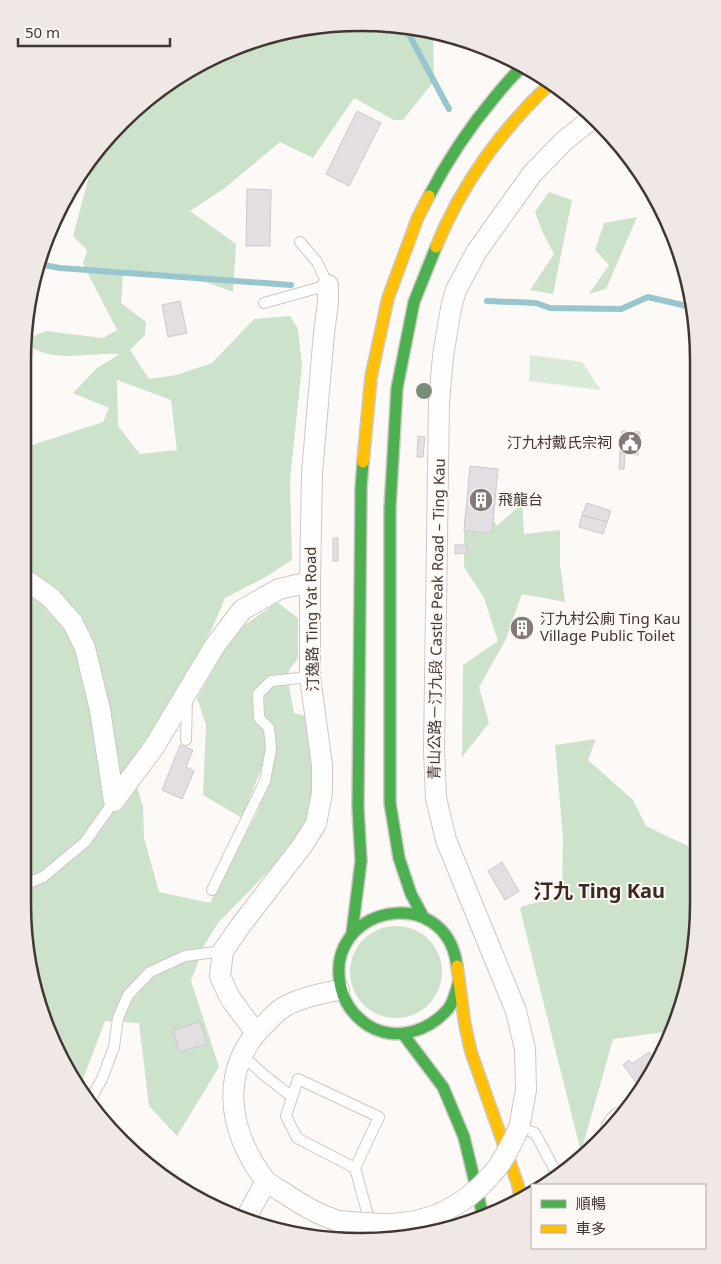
<svg xmlns="http://www.w3.org/2000/svg" width="721" height="1264" font-family="'Noto Sans','Noto Sans TC',sans-serif">
	<style>
		.green { fill: #daead8 }
		.forest { fill: #cce2cb; fill-rule: evenodd }
		.lines { fill: none; stroke-linecap: round; stroke-linejoin: round }
		.stream { stroke: #98c6cf; stroke-width: 6 }
		.building { fill: #e2dee1; stroke: #cdc9cc }
		.lane-casing { stroke: #cec8c4; stroke-width: 12 }
		.street-casing { stroke: #cec8c4; stroke-width: 22 }
		.fast-casing { stroke: #cec8c4; stroke-width: 14 }
		.slow-casing { stroke: #cec8c4; stroke-width: 14 }
		.lane { stroke: #fffefe; stroke-width: 10 }
		.street { stroke: #fffefe; stroke-width: 20 }
		.fast { stroke: #4caf50; stroke-width: 11 }
		.slow { stroke: #ffc107; stroke-width: 11 }
		.street-bridge-casing { stroke: #cec8c4; stroke-width: 22; stroke-linecap: butt }
		.street-bridge { stroke: #fffefe; stroke-width: 20 }
		.tree { fill: #778f79 }
		.labels { text-anchor: middle; stroke-width: 4; stroke-linejoin: round; paint-order: stroke }
		.poi-label { font-size: 15px; fill: #423632; stroke: #fef8f5; text-anchor: start }
		.street-label { font-size: 15px; fill: #423632; stroke: #fef8f5 }
		.district-label { font-size: 20px; font-weight: bold; fill: #3d2820; stroke: #fef8f5 }
		.rim { fill: none; stroke: #423632; stroke-width: 2.5 }
	</style>
	<rect width="100%" height="100%" fill="#fcf9f7"/>
	<path class="green" d="M530 355 582 362 601 390 529 381Z"/>
	<path class="forest" d="M360 23 426 29 433 31 434 81 403 120H394L354 98 313 158 280 142 225 188 190 211 236 244 233 292 186 275 123 273 121 303 146 322 145 335 130 350 149 379 176 375 212 363 254 319 290 316 298 329 302 365 290 480 292 560 264 578 225 598C210 638 187 673 165 709 153 729 143 750 132 770L143 807 144 838 159 892 210 903 258 811 275 746 265 759 242 818 203 795 206 725 197 698 235 632 277 602 298 618V658L289 670V686L294 713 312 718 316 774 309 815 293 846 218 923 205 944 191 981 219 1067 177 1136 149 1106 139 1023 105 1021 80 1087 40 1012 23 903V690L27 623 23 618V448L103 422 109 408 73 393 97 368 120 354C89 352 48 366 23 340L46 331 103 338 117 330 83 264 87 250 73 236 95 154 121 122 172 80 231 48 294 29ZM117 380 171 400 177 450 140 454 118 426Z
		M549 192 572 200 553 294 530 290 554 254 542 231 535 212Z
		M637 217 606 289 589 294 609 265 595 250 604 223Z
		M470 478 497 526 522 503 524 534 560 530V564L565 602 522 594 505 641 479 687 489 723 462 757 463 665 498 641 484 598 464 567V522Z
		M596 739 588 760 633 800 646 826 698 851V926L680 1012 672 1031 613 1039 581 1152 520 909 523 906 562 897 563 837 555 745Z
		M350 972a46 46 0 1 1 92 0a46 46 0 1 1-92 0Z"/>
	<g class="lines">
		<path class="stream" d="M405 27 449 109
			M38 264 60 268 291 285
			M487 301 536 303 550 308 621 309 648 297 691 307"/>
	</g>
	<path class="building" d="M357 111 381 123 349 186 326 174Z
		M247 189 271 190 270 246H246Z
		M180 301 187 333 168 337 162 305Z
		M622 431 640 432 638 455 620 453Z
		M418 436 425 437 423 457H417Z
		M620 453 625 454 624 469H619Z
		M470 466 498 469 492 533 464 531Z
		M587 503 611 511 607 522 582 515Z
		M582 515 607 522 603 534 579 527Z
		M333 538H338V561H333Z
		M455 545H467V553L455 554Z
		M523 619 529 623 521 637 515 633Z
		M180 745 193 750 186 767 194 771 182 799 162 790Z
		M502 862 519 891 505 900 488 871Z
		M200 1022 207 1044 179 1052 173 1030Z
		M649 1052 656 1062 642 1090 623 1065 629 1060 632 1064Z"/>
	<g class="lines">
		<g class="lane-casing">
			<path id="lane" d="M264 303 328 285 317 262 300 242
				M186 740 187 698
				M23 885 43 877 85 842 114 801
				M212 890 265 781 271 749 269 728 259 718 258 694 271 681 310 677
				M242 1055 264 1075 291 1096
				M89 1102 102 1079 114 1047 118 1018 128 995 150 972 185 956 223 951
				M519 1128 535 1133 558 1176
				M606 1130C608 1120 614 1114 623 1111
				M355 1168 297 1138 286 1116 298 1079 379 1117 355 1168 372 1230 382 1238"/>
		</g>
		<g class="street-casing">
			<path id="street" d="M23 578 50 597 73 623 85 648 100 710 114 801
				M114 801 154 747 214 647 242 610 279 589 310 582
				M256 1033 230 998 220 976 223 951 241 925 302 846 316 824 322 793V765L310 677V582L312 473 324 333 328 302V285
				M519 1128 526 1090 525 1049 516 1011 446 840 436 798 434 750 439 402 443 356 451 308 456 290 477 251 532 174 564 141 594 117
				M246 1218 266 1181
				M338 1221C316 1214 299 1203 281 1191 276 1188 269 1184 265 1180 227 1130 218 1067 267 1022 272 1017 276 1012 281 1009 294 999 323 993 339 990"/>
		</g>
		<g class="fast-casing">
			<path id="fast" d="M429 196C447 161 469 128 494 98 503 87 512 76 523 66
				M424 918 411 894 399 858 390 803V508L397 388 414 302 436 247
				M352 933 361 861 358 807 361 488 363 462
				M457 966C446 880 321 907 341 988 345 1005 355 1017 369 1026 396 1042 429 1031 448 1009 454 1002 456 990 459 981
				M403 1034 443 1087 464 1137 483 1216"/>
		</g>
		<g class="slow-casing">
			<path id="slow" d="M436 247C461 185 503 127 552 82
				M363 462 371 377 388 298 418 217 429 196
				M457 966 465 1025 471 1052 518 1185 520 1196"/>
		</g>
		<use href="#lane" class="lane"/>
		<use href="#street" class="street"/>
		<use href="#fast" class="fast"/>
		<use href="#slow" class="slow"/>
		<g class="street-bridge-casing">
			<path id="street-bridge" d="M338 1221C354 1222 371 1224 388 1224 429 1223 465 1206 492 1174 504 1161 511 1144 519 1128"/>
		</g>
		<use href="#street-bridge" class="street-bridge"/>
	</g>
	<circle class="tree" cx="424" cy="391" r="8"/>
	<defs>
		<g id="civic-disc" transform="scale(1.25)"><circle r="9.5" fill="#837a77" stroke="#fef8f5"/><path d="M-.6-6.5H3V-4.5H.6V-3L4-1V1h2V6H-6V1h2V-1L-.6-3ZM-1.2 2.5V6h2.4V2.5Z" fill="#fff"/></g>
		<g id="building-disc" transform="scale(1.25)"><circle r="9.5" fill="#837a77" stroke="#fef8f5"/><path d="M-4-6H4V6H1V3H-1V6H-4ZM-2.5-4.3h1.7v1.8h-1.7ZM.8-4.3h1.7v1.8H.8ZM-2.5-1h1.7V.8h-1.7ZM.8-1h1.7V.8H.8Z" fill="#fff"/></g>
	</defs>
	<g fill-rule="evenodd">
		<use href="#civic-disc" x="630" y="443"/>
		<use href="#building-disc" x="481" y="500"/>
		<use href="#building-disc" x="522" y="628"/>
	</g>
	<g class="labels">
		<g class="poi-label">
			<text x="612" y="448" text-anchor="end">汀九村戴氏宗祠</text>
			<text x="498" y="505">飛龍台</text>
			<text x="540" y="624">汀九村公廁 Ting Kau<tspan x="540" dy="17">Village Public Toilet</tspan></text>
		</g>
		<g class="street-label">
			<text transform="translate(312 619) rotate(-91)" y="5">汀逸路 Ting Yat Road</text>
			<text transform="translate(437 619) rotate(-89)" y="5">青山公路－汀九段 Castle Peak Road – Ting Kau</text>
		</g>
		<g class="district-label">
			<text x="599" y="898">汀九 Ting Kau</text>
		</g>
	</g>
	<path d="M0 0H721V1264H0ZM360 31H361A329 329 0 0 1 690 360V904A329 329 0 0 1 361 1233H360A329 329 0 0 1 31 904V360A329 329 0 0 1 360 31Z" fill="#efe8e5" fill-rule="evenodd"/>
	<path class="rim" d="M360 31H361A329 329 0 0 1 690 360V904A329 329 0 0 1 361 1233H360A329 329 0 0 1 31 904V360A329 329 0 0 1 360 31Z"/>
	<rect x="531" y="1184" width="175" height="65" fill="#fef8f5" stroke="#b3aaa7"/>
	<rect x="541" y="1200" width="25" height="8" fill="#4caf50" stroke="#b3aaa7"/>
	<text x="576" y="1209" font-size="15" fill="#423632">順暢</text>
	<rect x="541" y="1225" width="25" height="8" fill="#ffc107" stroke="#b3aaa7"/>
	<text x="576" y="1234" font-size="15" fill="#423632">車多</text>
	<path d="M18 38v8h152v-8" fill="none" stroke="#423632" stroke-width="2.5"/>
	<text x="25" y="38" font-size="15" fill="#423632" stroke="#fef8f5" stroke-width="4" paint-order="stroke">50 m</text>
</svg>
